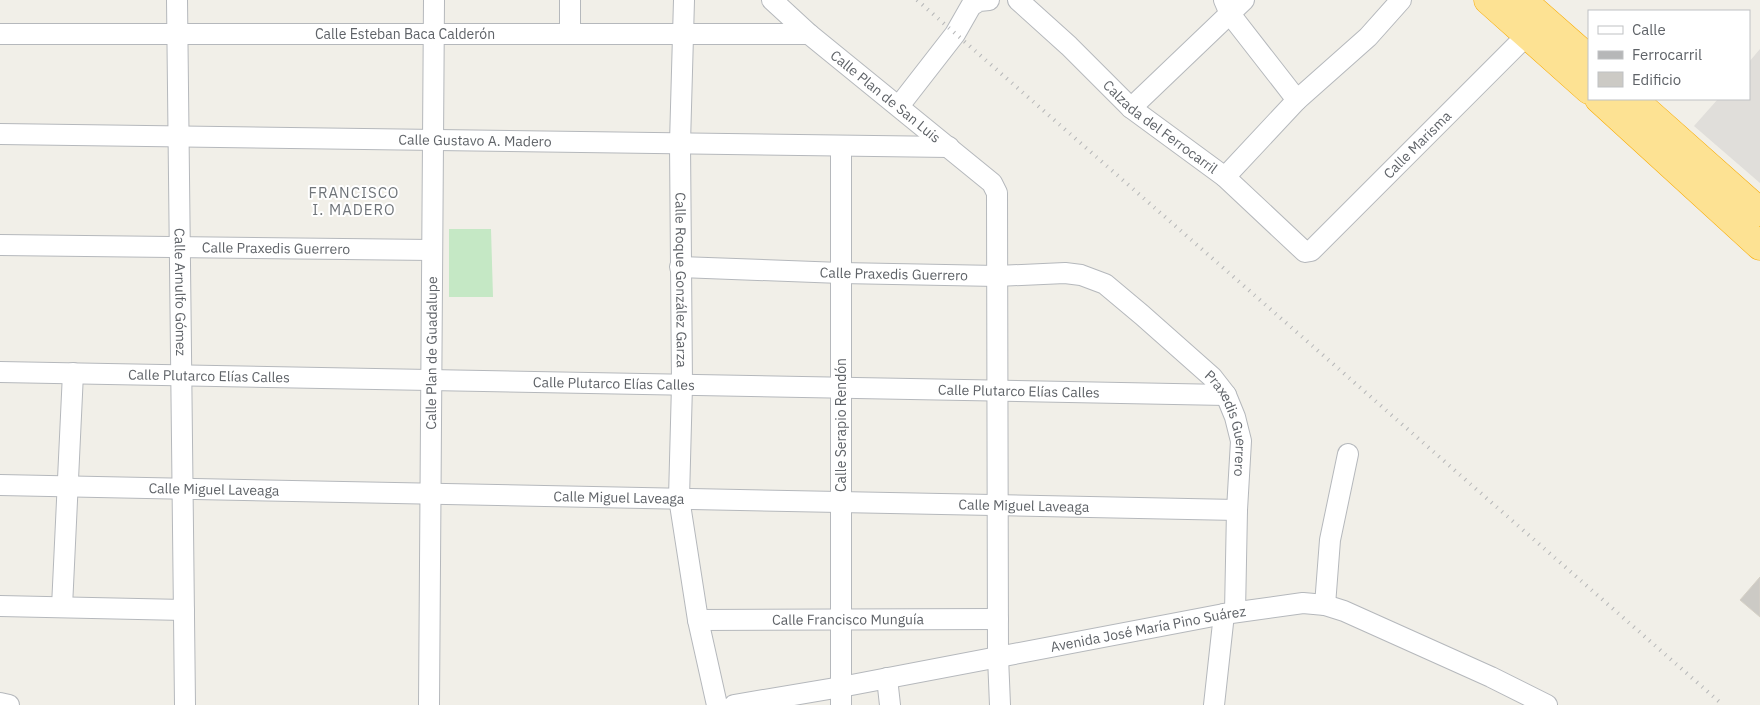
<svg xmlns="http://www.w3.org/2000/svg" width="1760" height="705" font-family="'IBM Plex Sans',sans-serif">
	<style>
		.industrial { fill: #e0deda }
		.green { fill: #c5e8c5 }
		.building { fill: #cccac5; stroke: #d6d1c6 }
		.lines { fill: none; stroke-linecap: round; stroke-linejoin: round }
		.minor-casing { stroke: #b5b8bc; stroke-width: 22 }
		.highway-casing { stroke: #f9ab00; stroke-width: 29 }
		.minor { stroke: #fff; stroke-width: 20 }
		.highway { stroke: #fde293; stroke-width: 28 }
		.rail { stroke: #b6b7b8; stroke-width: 4; stroke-dasharray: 1 6; stroke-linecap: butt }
		.labels { text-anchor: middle; stroke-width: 4; stroke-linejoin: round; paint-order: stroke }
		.street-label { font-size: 14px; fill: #5f6368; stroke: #fff }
		.neighbourhood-label { font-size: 15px; letter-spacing: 1px; fill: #70757a; stroke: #fff }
	</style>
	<rect width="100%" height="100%" fill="#f1efe8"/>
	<path class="industrial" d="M1760 49V183L1694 126 1718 99H1749V62Z"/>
	<path class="green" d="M449 229H491L493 297H449Z"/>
	<path class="building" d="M1760 577V617L1740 600Z"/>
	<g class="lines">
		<g class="minor-casing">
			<g id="minor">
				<path id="s1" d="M177 0 185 705"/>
				<path id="s2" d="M684 0 680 143 682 385 679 498 698 620 717 705"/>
				<path id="s3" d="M772 0 809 34 992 183 997 193 998 657 1000 705"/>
				<path id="s4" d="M1018 0 1069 46 1131 108 1225 177 1305 252 1311 251 1527 35"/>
				<path d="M1224 0 1230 14 1297 100"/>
				<path id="s5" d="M0 34H809"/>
				<path d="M570 34V0"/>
				<path d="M899 106 955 34 971 6 979 1 989 0"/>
				<path d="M1131 108 1244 0"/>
				<path id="s6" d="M0 134 949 147"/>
				<path d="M1225 177 1297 100 1368 37 1401 0"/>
				<path id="s7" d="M0 245 432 250"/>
				<path id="s8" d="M680 267 841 273 997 276 1065 273 1081 275 1105 284 1142 315 1212 377 1226 395 1235 417 1241 441 1237 510 1235 612"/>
				<path id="s9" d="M0 372 1226 395"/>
				<path id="s10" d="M0 485 1237 510"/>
				<path d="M1325 605 1330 540 1348 454"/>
				<path d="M0 606 184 610"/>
				<path d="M62 607 73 373"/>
				<path id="s11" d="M698 620 998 619"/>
				<path d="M887 678 890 705"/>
				<path d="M0 703 9 705"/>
				<path id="s12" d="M429 705 434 0"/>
				<path id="s13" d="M734 705 841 687 1224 614 1303 603 1325 605 1344 611 1491 677 1547 705"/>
				<path d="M841 705V146"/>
				<path d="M1214 705 1224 614"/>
			</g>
		</g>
		<g class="highway-casing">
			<path id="highway" d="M1488 0 1589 90
				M1522 0 1589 59
				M1599 99 1760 246
				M1633 99 1760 212"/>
		</g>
		<use href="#minor" class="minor"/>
		<use href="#highway" class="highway"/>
		<path class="rail" d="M917 0 1723 705"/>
	</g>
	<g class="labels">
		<g class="street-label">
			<text dy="5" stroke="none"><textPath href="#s5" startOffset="405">Calle Esteban Baca Calderón</textPath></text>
			<text dy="5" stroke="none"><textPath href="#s3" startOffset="149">Calle Plan de San Luis</textPath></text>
			<text dy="5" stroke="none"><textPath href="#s4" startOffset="191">Calzada del Ferrocarril</textPath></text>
			<text dy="5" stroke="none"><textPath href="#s6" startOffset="475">Calle Gustavo A. Madero</textPath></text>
			<text dy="5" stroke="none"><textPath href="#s4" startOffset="539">Calle Marisma</textPath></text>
			<text dy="5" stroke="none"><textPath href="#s7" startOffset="276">Calle Praxedis Guerrero</textPath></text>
			<text dy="5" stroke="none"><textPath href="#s8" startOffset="214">Calle Praxedis Guerrero</textPath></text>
			<text dy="5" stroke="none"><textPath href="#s2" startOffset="280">Calle Roque González Garza</textPath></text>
			<text dy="5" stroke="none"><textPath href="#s1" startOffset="292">Calle Arnulfo Gómez</textPath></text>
			<text dy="5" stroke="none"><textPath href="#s12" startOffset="352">Calle Plan de Guadalupe</textPath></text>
			<text dy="5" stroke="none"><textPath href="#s9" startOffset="209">Calle Plutarco Elías Calles</textPath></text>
			<text dy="5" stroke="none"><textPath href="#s9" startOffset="614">Calle Plutarco Elías Calles</textPath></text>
			<text dy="5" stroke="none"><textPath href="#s9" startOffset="1019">Calle Plutarco Elías Calles</textPath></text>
			<text transform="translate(841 425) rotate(-90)" y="5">Calle Serapio Rendón</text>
			<text dy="5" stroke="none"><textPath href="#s8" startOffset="619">Praxedis Guerrero</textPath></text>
			<text dy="5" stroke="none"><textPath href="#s10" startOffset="214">Calle Miguel Laveaga</textPath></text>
			<text dy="5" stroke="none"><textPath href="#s10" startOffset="619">Calle Miguel Laveaga</textPath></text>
			<text dy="5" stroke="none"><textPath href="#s10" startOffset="1024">Calle Miguel Laveaga</textPath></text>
			<text dy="5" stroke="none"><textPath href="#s11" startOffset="150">Calle Francisco Munguía</textPath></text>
			<text dy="5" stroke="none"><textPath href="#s13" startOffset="421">Avenida José María Pino Suárez</textPath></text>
		</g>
		<g class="neighbourhood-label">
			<text x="354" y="198">FRANCISCO<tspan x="354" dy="17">I. MADERO</tspan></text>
		</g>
	</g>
	<rect x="1588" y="10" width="162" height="90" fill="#ffffff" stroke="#bfc1c3"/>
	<rect x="1598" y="26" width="25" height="8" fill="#ffffff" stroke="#bfc1c3"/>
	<text x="1632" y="35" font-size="15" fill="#5f6368">Calle</text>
	<rect x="1598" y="51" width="25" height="8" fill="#b6b7b8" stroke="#bfc1c3"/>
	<text x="1632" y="60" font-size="15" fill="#5f6368">Ferrocarril</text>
	<rect x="1598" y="72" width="25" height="15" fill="#cccac5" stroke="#bfc1c3"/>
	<text x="1632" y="85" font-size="15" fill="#5f6368">Edificio</text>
</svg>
